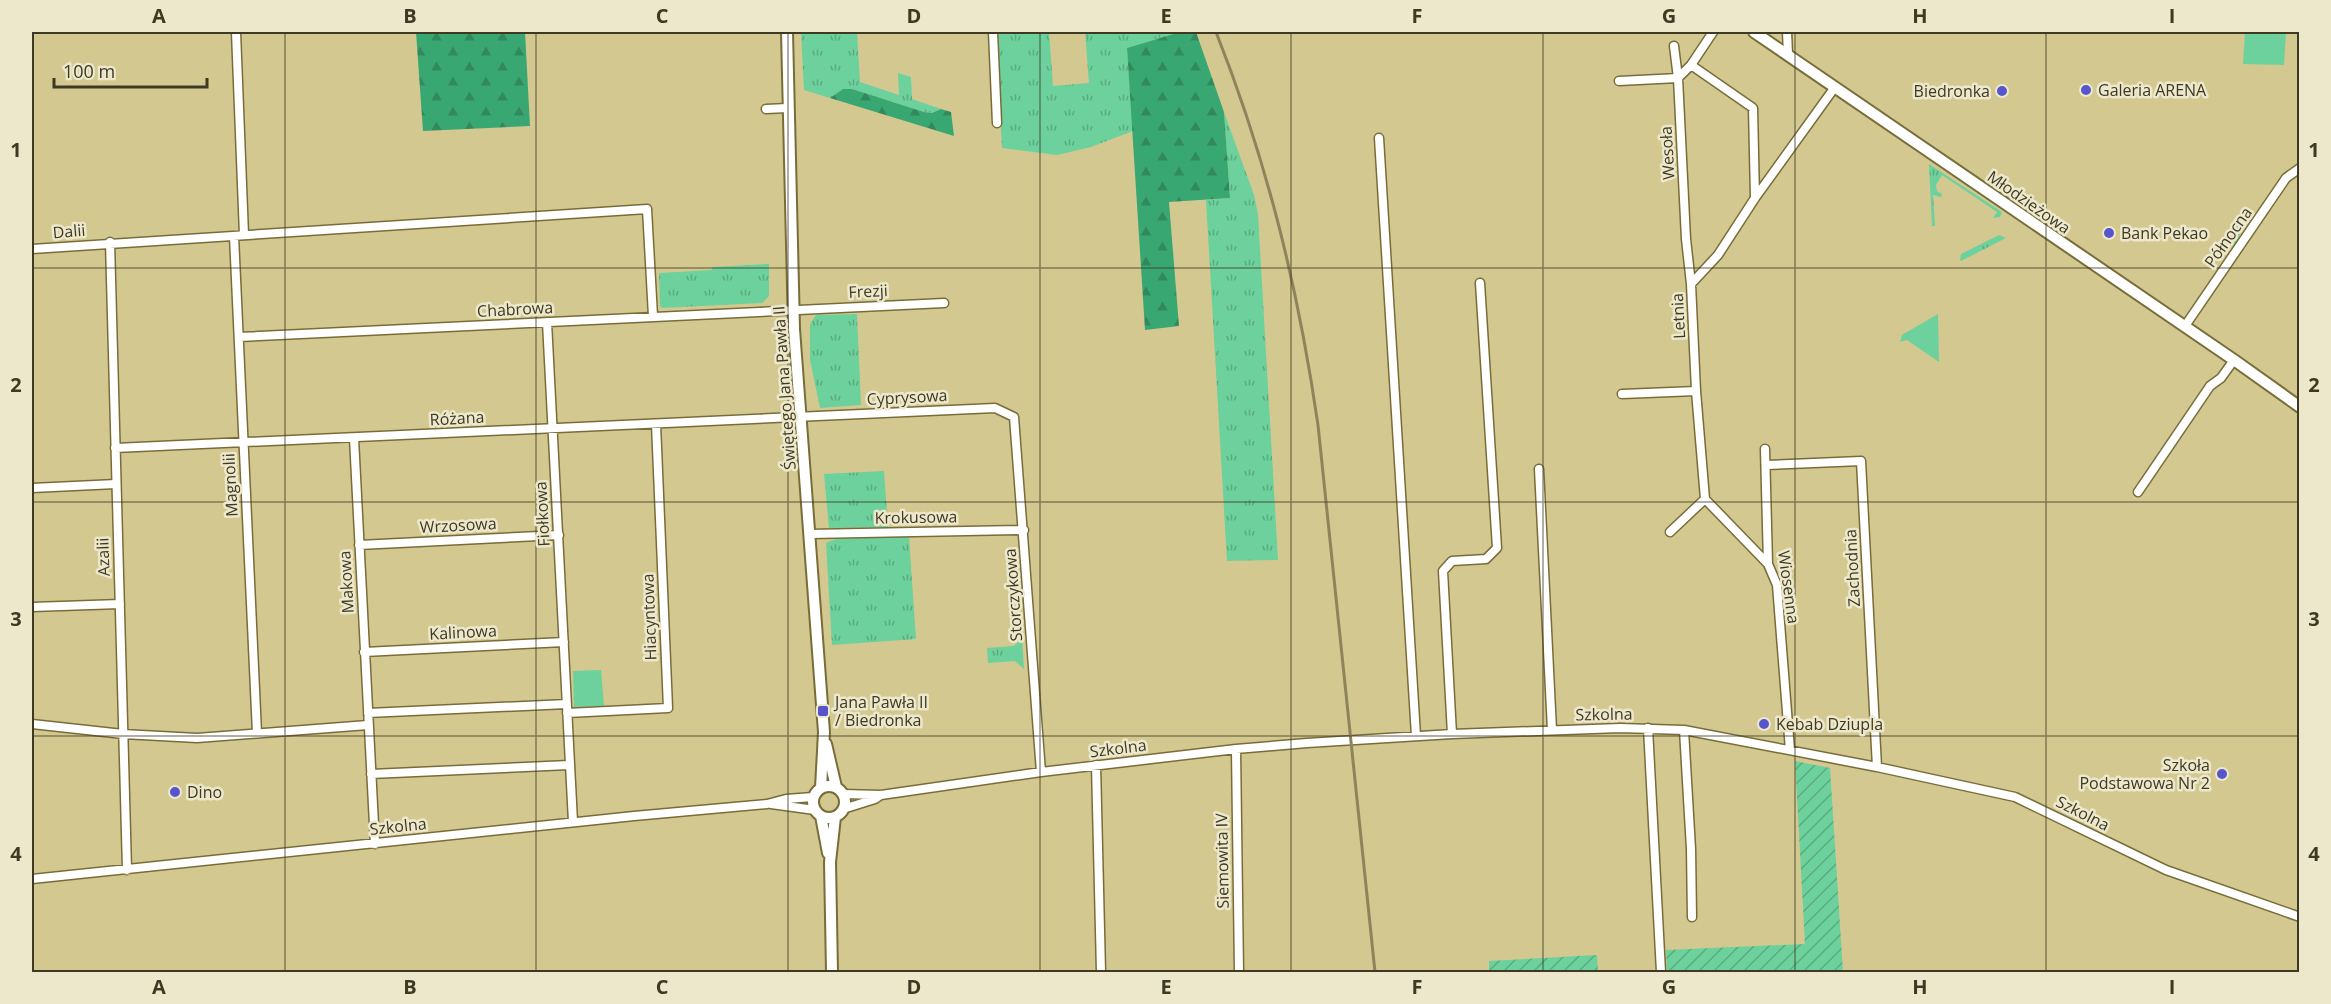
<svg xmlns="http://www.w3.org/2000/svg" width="2331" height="1004" font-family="'Open Sans',sans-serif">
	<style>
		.grass { fill: url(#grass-tufts) }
		.forest { fill: url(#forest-firs) }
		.park { fill: #6cd19c }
		.garden { fill: url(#garden-furrows) }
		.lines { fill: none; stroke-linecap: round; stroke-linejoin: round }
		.minor-casing { stroke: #786d38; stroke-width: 11 }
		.tertiary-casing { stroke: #786d38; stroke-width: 14 }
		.minor { stroke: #fff; stroke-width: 8 }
		.tertiary { stroke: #fff; stroke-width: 10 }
		.rail { stroke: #8d845c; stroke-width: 3 }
		.grid { fill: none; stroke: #3e3923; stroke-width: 1.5; stroke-opacity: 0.55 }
		.poi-dot { fill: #5655cc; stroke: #ede8cc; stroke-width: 2 }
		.labels { text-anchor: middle; stroke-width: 5; stroke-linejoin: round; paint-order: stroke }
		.poi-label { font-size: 16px; fill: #3e3923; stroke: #ede8cc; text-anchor: start }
		.street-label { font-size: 16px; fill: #3e3923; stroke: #ede8cc }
		.neatline { fill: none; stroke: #3e3923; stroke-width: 2 }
		.grid-label { font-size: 20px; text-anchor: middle; font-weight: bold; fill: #3e3923 }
	</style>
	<defs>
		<pattern id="grass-tufts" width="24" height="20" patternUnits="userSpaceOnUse" patternTransform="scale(1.5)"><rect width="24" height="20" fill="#6cd19c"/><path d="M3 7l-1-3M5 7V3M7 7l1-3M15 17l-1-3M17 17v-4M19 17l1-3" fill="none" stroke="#5aab7f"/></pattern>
		<pattern id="forest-firs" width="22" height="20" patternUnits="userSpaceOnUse" patternTransform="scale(1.5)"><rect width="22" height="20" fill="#38a772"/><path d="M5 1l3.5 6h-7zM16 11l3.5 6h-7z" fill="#31895d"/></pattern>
		<pattern id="garden-furrows" width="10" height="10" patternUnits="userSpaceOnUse" patternTransform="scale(1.5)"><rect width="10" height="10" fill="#6cd19c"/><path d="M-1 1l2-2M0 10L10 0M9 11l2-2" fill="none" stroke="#5aab7f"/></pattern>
	</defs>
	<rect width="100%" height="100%" fill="#d3c890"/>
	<path class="grass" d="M801 32H857L860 82 899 95 898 73 911 77 912 99 941 109 932 113 924 112 852 89H843L830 98 804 90Z
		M1015 32H1049L1053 86 1089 83 1085 32H1180L1127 48 1133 131 1091 147 1057 155 1002 148 996 35Z
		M1224 112 1254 195 1258 214 1278 560 1227 561 1206 200 1230 198Z
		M1929 164 2002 212 2000 217 1993 218 1997 212 1942 175 1936 185 1937 191 1942 194 1941 197 1933 195 1935 226H1932Z
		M2238 221C2244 233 2237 248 2223 250L2218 248Z
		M1999 235 2006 238 1961 261 1960 260 1961 254Z
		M769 264V296L762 303 662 308 660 306 659 273 712 270V267Z
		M857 314 861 405 820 408 810 360V324L816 315Z
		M884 471 888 527 829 528 824 474Z
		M875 537H909L916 639 832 645 826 543 836 539Z
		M1022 638 1024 669 1015 661 988 663 987 648 1014 646Z"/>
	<path class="forest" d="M416 32H525L530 126 423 131Z
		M1180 32H1196L1224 112 1230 198 1169 202 1179 326 1145 330 1127 48Z
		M843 89H852L924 112 932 113 941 109 951 112 954 136 830 98Z"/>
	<path class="park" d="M2245 32H2286L2284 65 2243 64Z
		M1938 314 1939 362 1907 340 1900 342 1902 335Z
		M601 670 604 706 574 707 573 671Z"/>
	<path class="garden" d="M1795 761 1830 768 1843 972H1667L1666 950 1805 944Z
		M1597 955 1598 972H1489V961Z"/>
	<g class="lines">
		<g class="minor-casing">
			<path id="minor" d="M236 32 244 235
				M993 32 997 123
				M1787 32 1788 54
				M1691 65 1753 108 1755 198
				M1619 81 1678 78 1674 46
				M766 109 788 108
				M1379 138 1416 736
				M234 236 257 733
				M110 242 127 870
				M32 249 647 209 653 316
				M1691 284 1686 239 1678 78 1691 65 1713 32
				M547 322 573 822
				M2185 326 2286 178 2300 168
				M239 337 944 303
				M1622 394 1696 391
				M354 438 375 844
				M115 448 995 408 1014 417 1041 772
				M1765 449 1768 564 1777 585 1790 750
				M1766 465 1861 461 1877 767
				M1539 469 1552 730
				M32 488 116 484
				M2138 492 2210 386 2221 378 2234 360
				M1670 532 1705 499
				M810 534 1024 530
				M359 545 559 535
				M1768 564 1705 499 1696 391 1691 284 1718 255 1755 198 1835 87
				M32 607 120 604
				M364 652 564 642
				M368 713 567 704
				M567 713 668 708 656 424
				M32 724 123 734 197 738 368 725
				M1648 728 1661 972
				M1684 730 1691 849 1692 917
				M1452 734 1443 571 1452 561 1486 559 1497 548 1480 283
				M1236 749 1239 972
				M1096 765 1101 972
				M371 774 569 765
				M843 794 881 795 1041 772 1236 749 1307 743 1452 734 1620 728 1684 730 1877 767 2015 797 2166 870 2300 917
				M771 804 815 810
				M843 809 875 799 881 795
				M32 879 634 816 767 804 786 799 813 797"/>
		</g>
		<g class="tertiary-casing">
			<path id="tertiary" d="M787 32 794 329 824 732 821 788
				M1754 32 2234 360 2300 407
				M826 744 836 787
				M813 802a16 16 0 1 1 32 0a16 16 0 1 1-32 0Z
				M821 816 828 853
				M832 972 830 862 835 817"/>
		</g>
		<use href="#minor" class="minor"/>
		<use href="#tertiary" class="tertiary"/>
		<path class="rail" d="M1216 32C1267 161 1298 287 1318 425L1375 972"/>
	</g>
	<path class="grid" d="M285 32V972M536 32V972M788 32V972M1040 32V972M1291 32V972M1543 32V972M1795 32V972M2046 32V972M32 268H2300M32 502H2300M32 736H2300"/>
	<g class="poi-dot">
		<circle cx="2086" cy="90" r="6"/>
		<circle cx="2002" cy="91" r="6"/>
		<circle cx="2109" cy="233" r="6"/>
		<rect x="817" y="705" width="12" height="12" rx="3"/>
		<circle cx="1764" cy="724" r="6"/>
		<circle cx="2222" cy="774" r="6"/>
		<circle cx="175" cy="792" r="6"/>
	</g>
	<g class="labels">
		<g class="poi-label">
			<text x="2098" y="96">Galeria ARENA</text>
			<text x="1990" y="97" text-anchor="end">Biedronka</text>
			<text x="2121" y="239">Bank Pekao</text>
			<text x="835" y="708">Jana Pawła II<tspan x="835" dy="18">/ Biedronka</tspan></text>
			<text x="1776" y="730">Kebab Dziupla</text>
			<text x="2210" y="771" text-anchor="end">Szkoła<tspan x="2210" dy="18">Podstawowa Nr 2</tspan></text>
			<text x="187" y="798">Dino</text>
		</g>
		<g class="street-label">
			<text transform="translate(1667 153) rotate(-93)" y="6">Wesoła</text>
			<text transform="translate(2029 202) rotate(35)" y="6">Młodzieżowa</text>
			<text transform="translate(69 231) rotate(-5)" y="6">Dalii</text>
			<text transform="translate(2228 237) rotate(-55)" y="6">Północna</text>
			<text transform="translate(868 291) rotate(-3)" y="6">Frezji</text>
			<text transform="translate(515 309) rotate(-3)" y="6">Chabrowa</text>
			<text transform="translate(1678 316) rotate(-93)" y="6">Letnia</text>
			<text transform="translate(784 388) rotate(-94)" y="6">Świętego Jana Pawła II</text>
			<text transform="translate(907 397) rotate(-3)" y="6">Cyprysowa</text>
			<text transform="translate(457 418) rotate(-3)" y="6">Różana</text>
			<text transform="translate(230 485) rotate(-93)" y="6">Magnolii</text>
			<text transform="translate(542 514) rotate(-93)" y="6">Fiołkowa</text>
			<text transform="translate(916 517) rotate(-1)" y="6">Krokusowa</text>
			<text transform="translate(458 525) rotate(-3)" y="6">Wrzosowa</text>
			<text transform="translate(103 557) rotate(-92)" y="6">Azalii</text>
			<text transform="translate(1852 568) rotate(-93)" y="6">Zachodnia</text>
			<text transform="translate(346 582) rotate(-93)" y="6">Makowa</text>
			<text transform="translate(1789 587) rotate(82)" y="6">Wiosenna</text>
			<text transform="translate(1013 595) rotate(-94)" y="6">Storczykowa</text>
			<text transform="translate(649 617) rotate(-92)" y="6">Hiacyntowa</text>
			<text transform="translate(463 632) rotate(-3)" y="6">Kalinowa</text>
			<text transform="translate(1604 714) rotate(-1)" y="6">Szkolna</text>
			<text transform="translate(1118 748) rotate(-7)" y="6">Szkolna</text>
			<text transform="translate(2083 813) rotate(27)" y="6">Szkolna</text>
			<text transform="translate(398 826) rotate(-6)" y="6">Szkolna</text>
			<text transform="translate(1222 861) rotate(-91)" y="6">Siemowita IV</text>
		</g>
	</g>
	<rect width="2331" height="1004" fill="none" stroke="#ede8cc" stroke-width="66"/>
	<path d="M54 78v9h153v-9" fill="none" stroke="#3e3923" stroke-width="3"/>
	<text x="63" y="78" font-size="18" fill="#3e3923" stroke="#ede8cc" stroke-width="4.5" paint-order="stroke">100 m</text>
	<rect x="33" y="33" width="2265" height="938" class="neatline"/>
	<g class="grid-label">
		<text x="159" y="23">A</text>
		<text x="410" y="23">B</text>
		<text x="662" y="23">C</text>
		<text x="914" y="23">D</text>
		<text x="1166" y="23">E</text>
		<text x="1417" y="23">F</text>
		<text x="1669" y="23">G</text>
		<text x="1920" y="23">H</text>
		<text x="2172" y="23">I</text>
		<text x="16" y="157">1</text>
		<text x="2314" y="157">1</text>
		<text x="16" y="392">2</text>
		<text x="2314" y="392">2</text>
		<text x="16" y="626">3</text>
		<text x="2314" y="626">3</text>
		<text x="16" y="861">4</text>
		<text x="2314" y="861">4</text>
		<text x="159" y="994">A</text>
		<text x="410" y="994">B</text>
		<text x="662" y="994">C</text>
		<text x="914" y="994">D</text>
		<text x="1166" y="994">E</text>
		<text x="1417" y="994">F</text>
		<text x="1669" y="994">G</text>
		<text x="1920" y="994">H</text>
		<text x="2172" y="994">I</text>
	</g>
</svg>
